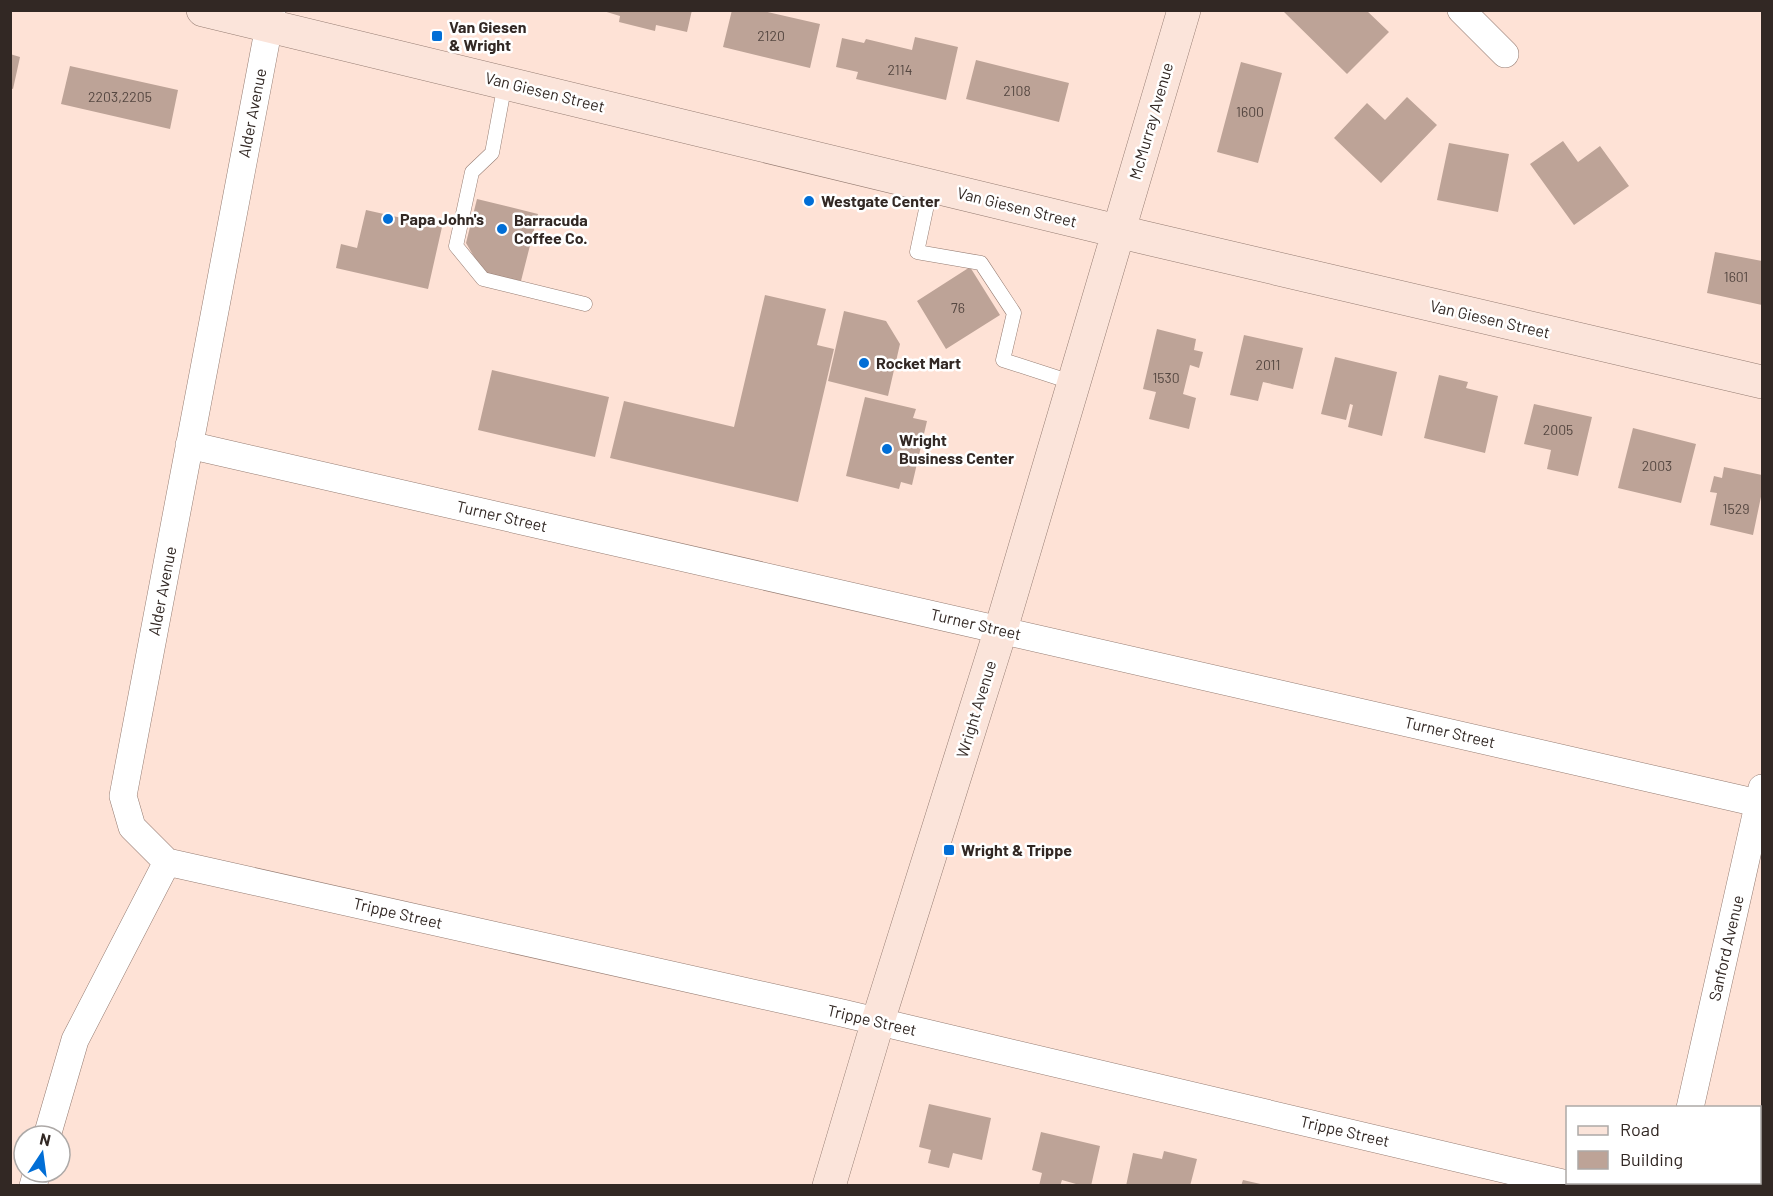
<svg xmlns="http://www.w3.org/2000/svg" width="1773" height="1196" font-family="Barlow,sans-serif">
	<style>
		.building { fill: #bda397 }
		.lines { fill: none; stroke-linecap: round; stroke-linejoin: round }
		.lane-casing { stroke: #957c72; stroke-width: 15 }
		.street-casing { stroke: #957c72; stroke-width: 28 }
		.secondary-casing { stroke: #957c72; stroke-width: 34 }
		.lane { stroke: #fff; stroke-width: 14 }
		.street { stroke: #fff; stroke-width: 27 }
		.secondary { stroke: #fbe4da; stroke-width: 33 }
		.poi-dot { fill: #016ed6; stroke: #fff; stroke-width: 2 }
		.labels { text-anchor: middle; stroke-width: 5; stroke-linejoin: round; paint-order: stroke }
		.number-label { font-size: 14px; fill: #554741 }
		.poi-label { font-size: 16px; font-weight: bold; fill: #322824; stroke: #fff; text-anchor: start }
		.street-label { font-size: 16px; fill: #322824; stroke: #fff }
	</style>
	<rect width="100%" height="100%" fill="#fee2d6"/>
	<path class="building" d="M600 10H692L687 32 656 25 655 31 619 22 620 16Z
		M732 10H759L820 24 810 68 723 47Z
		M1282 10H1366L1389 32 1347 74Z
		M915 37 958 47 946 100 856 79 858 72 836 67 842 38 864 43 866 39 912 50Z
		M10 54 20 57 13 89 10 88Z
		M976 60 1069 83 1059 122 966 99Z
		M1241 62 1282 73 1258 163 1217 152Z
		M70 66 178 90 170 129 61 104Z
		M1407 97 1437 125 1381 183 1334 138 1367 103 1385 120Z
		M1563 141 1578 162 1600 146 1629 186 1574 225 1530 164Z
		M1449 143 1509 154 1498 212 1437 200Z
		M477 199 538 214 521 281 483 272 466 243Z
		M366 210 442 227 428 289 336 268 341 244 357 248Z
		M1715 252 1762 261V305L1707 293Z
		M970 267 1000 315 946 349 917 301Z
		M765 295 826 309 817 345 834 349 798 502 610 458 624 401 734 427Z
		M844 311 886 321 900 344 888 396 828 381Z
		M1157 329 1196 339 1194 350 1203 352 1199 368 1190 365 1183 394 1196 398 1189 429 1149 419 1156 392 1143 389Z
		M1244 335 1303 348 1293 389 1263 382 1258 401 1230 395Z
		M1335 357 1397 372 1382 436 1348 427 1353 405 1350 404 1346 420 1321 414Z
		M492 370 609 397 595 457 478 430Z
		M1439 375 1468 382 1466 388 1498 396 1485 453 1424 438Z
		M865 397 916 409 913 418 927 421 912 485 901 482 899 489 846 476Z
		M1534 404 1592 417 1578 476 1547 469 1551 450 1524 444Z
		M1633 428 1696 444 1681 503 1618 488Z
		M1724 467 1762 475V492L1753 535 1710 525 1717 493 1710 492 1714 476 1722 478Z
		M929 1104 991 1118 982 1160 953 1153 949 1168 928 1163 931 1150 919 1147Z
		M1041 1132 1100 1146 1091 1186H1083L1062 1180 1060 1186H1039L1042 1173 1032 1170Z
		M1164 1151 1197 1159 1190 1186H1126L1133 1153 1162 1159Z
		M1243 1180 1265 1185V1186H1241Z"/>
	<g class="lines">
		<g class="lane-casing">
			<path id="lane" d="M505 83 492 153 472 172 456 246 483 279 585 304
				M931 186 917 252 981 263 1014 313 1003 360 1074 383"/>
		</g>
		<g class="street-casing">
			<path id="street" d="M1461 10 1505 54
				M189 445 1762 804
				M167 862 842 1013 1575 1186
				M1690 1108 1762 788
				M47 1136 75 1040 167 862 132 827 123 796 272 10
				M33 1186 37 1172
				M1672 1186 1673 1182"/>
		</g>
		<g class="secondary-casing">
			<path id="secondary" d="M203 10 1142 237 1762 382
				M829 1186 878 1021 1001 629 1184 10"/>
		</g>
		<use href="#lane" class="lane"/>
		<use href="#street" class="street"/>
		<use href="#secondary" class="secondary"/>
	</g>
	<g class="poi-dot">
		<rect x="431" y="30" width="12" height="12" rx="3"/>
		<circle cx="809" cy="201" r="6"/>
		<circle cx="388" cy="219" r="6"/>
		<circle cx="502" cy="229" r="6"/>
		<circle cx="864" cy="363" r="6"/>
		<circle cx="887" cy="449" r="6"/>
		<rect x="943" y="844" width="12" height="12" rx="3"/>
	</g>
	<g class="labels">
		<g class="number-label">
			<text x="771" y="41">2120</text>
			<text x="900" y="75">2114</text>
			<text x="1017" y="96">2108</text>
			<text x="120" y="102">2203,2205</text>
			<text x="1250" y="117">1600</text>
			<text x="1736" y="282">1601</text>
			<text x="958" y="313">76</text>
			<text x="1268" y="370">2011</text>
			<text x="1166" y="383">1530</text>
			<text x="1558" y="435">2005</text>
			<text x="1657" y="471">2003</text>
			<text x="1736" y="514">1529</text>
		</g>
		<g class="poi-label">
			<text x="449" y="33">Van Giesen<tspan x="449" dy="18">&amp; Wright</tspan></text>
			<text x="821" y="207">Westgate Center</text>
			<text x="400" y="225">Papa John's</text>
			<text x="514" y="226">Barracuda<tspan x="514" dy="18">Coffee Co.</tspan></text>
			<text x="876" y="369">Rocket Mart</text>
			<text x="899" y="446">Wright<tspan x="899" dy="18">Business Center</tspan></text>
			<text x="961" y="856">Wright &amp; Trippe</text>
		</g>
		<g class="street-label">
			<text transform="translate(545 92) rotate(14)" y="6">Van Giesen Street</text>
			<text transform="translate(252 113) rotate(-79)" y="6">Alder Avenue</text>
			<text transform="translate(1151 121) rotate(-74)" y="6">McMurray Avenue</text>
			<text transform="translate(1017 207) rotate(14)" y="6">Van Giesen Street</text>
			<text transform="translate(1490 319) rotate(13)" y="6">Van Giesen Street</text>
			<text transform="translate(502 516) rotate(13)" y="6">Turner Street</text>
			<text transform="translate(162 591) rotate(-79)" y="6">Alder Avenue</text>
			<text transform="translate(976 624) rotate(13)" y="6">Turner Street</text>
			<text transform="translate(976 709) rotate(-73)" y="6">Wright Avenue</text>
			<text transform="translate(1450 732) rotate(13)" y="6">Turner Street</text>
			<text transform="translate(398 913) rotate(13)" y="6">Trippe Street</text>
			<text transform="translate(1726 948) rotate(-77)" y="6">Sanford Avenue</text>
			<text transform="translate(872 1020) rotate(13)" y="6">Trippe Street</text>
			<text transform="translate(1345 1131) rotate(13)" y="6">Trippe Street</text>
		</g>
	</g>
	<rect width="1773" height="1196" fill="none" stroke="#322824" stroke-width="24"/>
	<rect x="1566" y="1106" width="195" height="78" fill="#ffffff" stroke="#ada9a7" stroke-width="1.5"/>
	<rect x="1578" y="1126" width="30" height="9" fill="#fbe4da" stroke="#ada9a7" stroke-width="1.5"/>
	<text x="1620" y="1136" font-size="18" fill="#322824">Road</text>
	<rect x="1578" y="1151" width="30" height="18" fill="#bda397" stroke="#ada9a7" stroke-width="1.5"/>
	<text x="1620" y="1166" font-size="18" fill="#322824">Building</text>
	<g transform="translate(42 1154) rotate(13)"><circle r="28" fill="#ffffff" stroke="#ada9a7" stroke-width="1.5"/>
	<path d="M0-4.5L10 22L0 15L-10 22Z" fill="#016ed6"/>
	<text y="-9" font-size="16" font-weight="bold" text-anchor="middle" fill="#322824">N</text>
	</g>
</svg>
